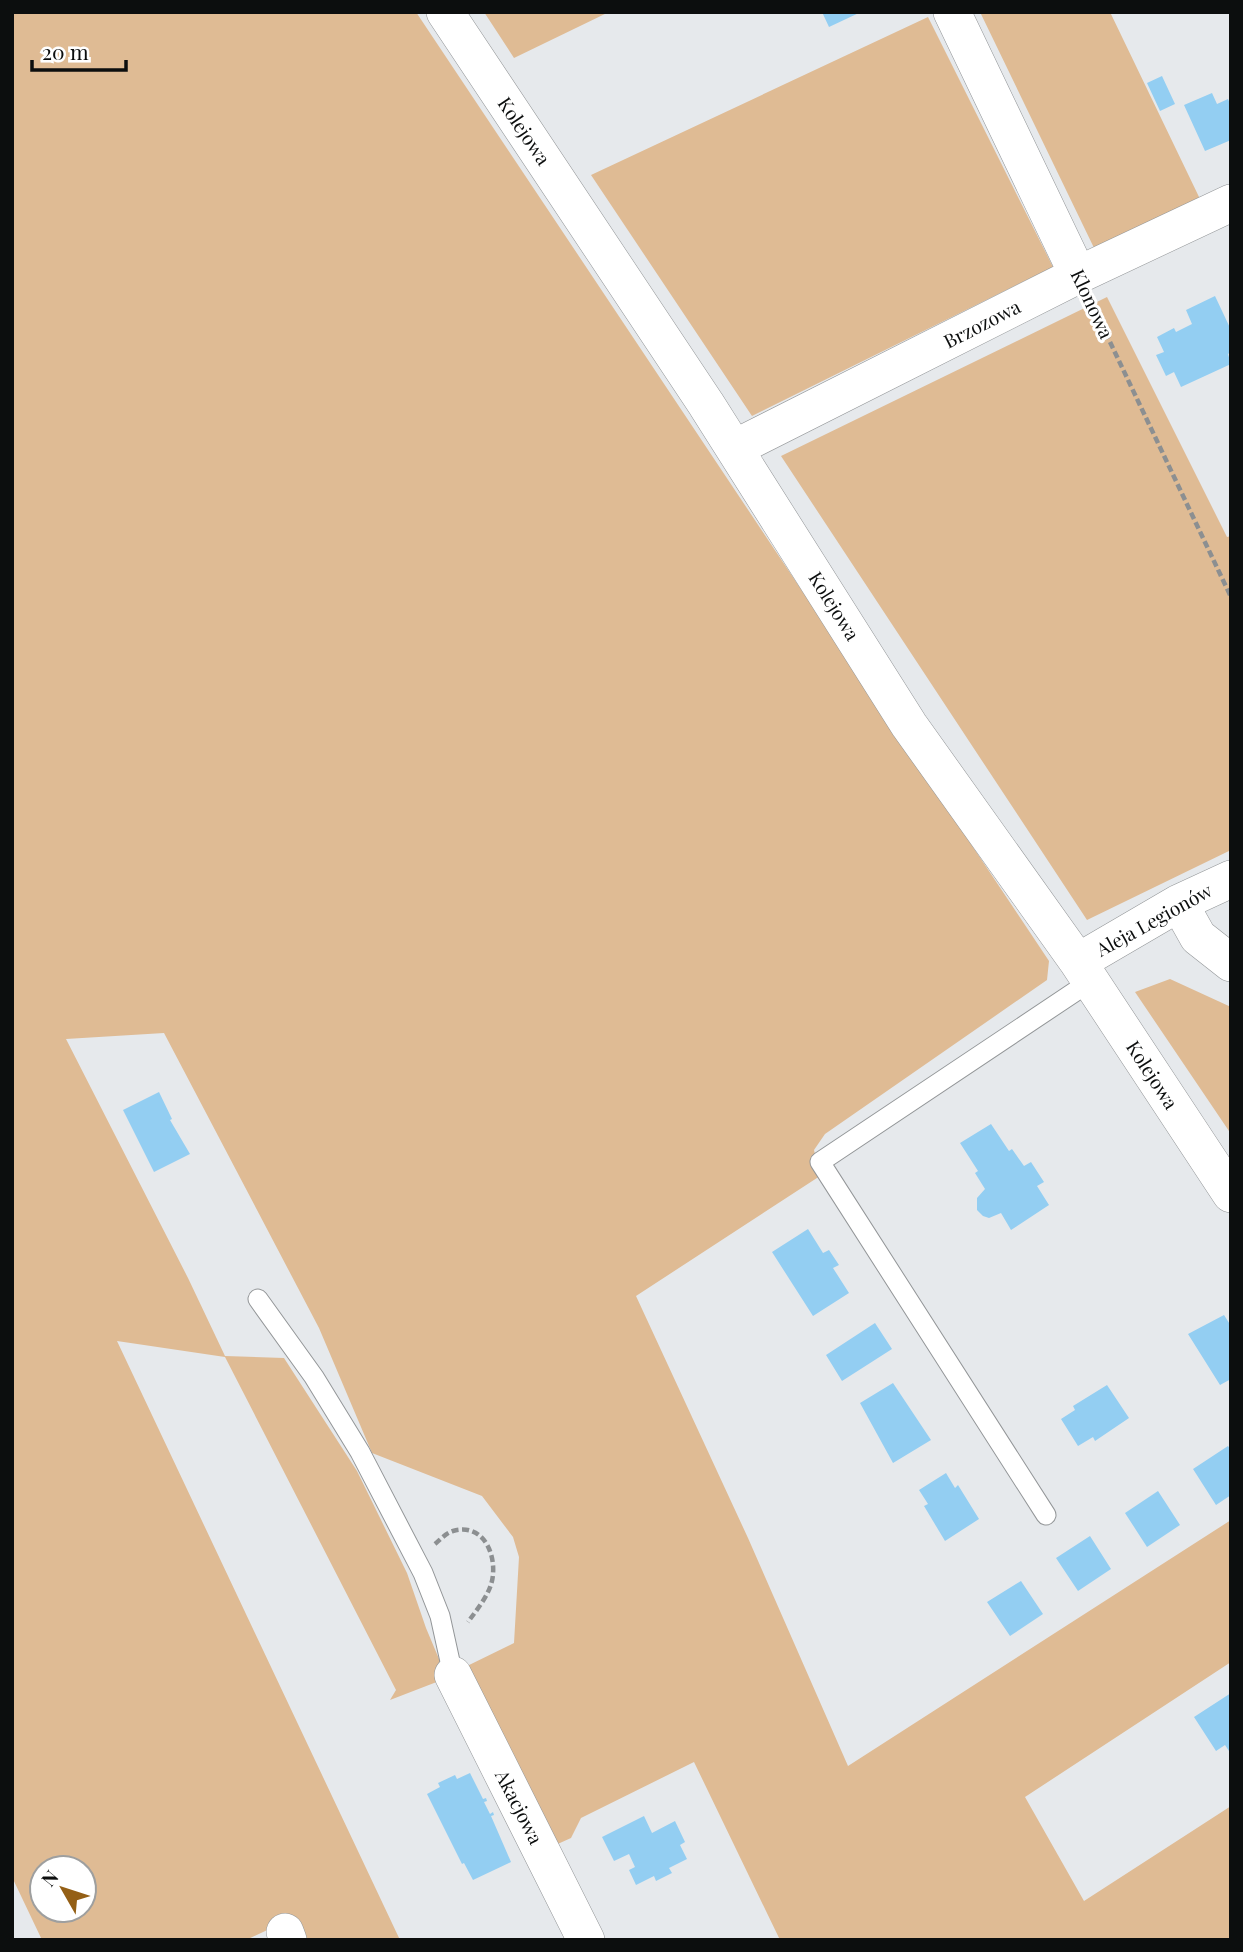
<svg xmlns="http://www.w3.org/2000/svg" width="1243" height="1952" font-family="'Playfair Display',serif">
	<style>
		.green { fill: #dfbb94; fill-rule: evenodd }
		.building { fill: #93cef2 }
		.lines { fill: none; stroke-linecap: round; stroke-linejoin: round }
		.service-casing { stroke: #939698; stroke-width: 21 }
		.minor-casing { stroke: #939698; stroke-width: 38 }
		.path { stroke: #8c8f91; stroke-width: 4.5; stroke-dasharray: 7 3.5; stroke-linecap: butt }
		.service { stroke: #fff; stroke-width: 19 }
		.minor { stroke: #fff; stroke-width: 37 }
		.labels { text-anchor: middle; stroke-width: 6; stroke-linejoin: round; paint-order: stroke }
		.street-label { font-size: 19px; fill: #0c0e0e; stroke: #fff }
	</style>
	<rect width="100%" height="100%" fill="#e6e9ec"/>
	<path class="green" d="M12 12H416L1049 961 1047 980 825 1134 814 1150 820 1176 636 1296 748 1538 848 1766 1231 1520V1662L1025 1797 1084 1901 1231 1806V1940H780L694 1762 581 1818 571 1838 551 1847 465 1667 514 1643 519 1557 513 1537 482 1496 372 1453 319 1328 164 1033 66 1039 188 1278 225 1356 284 1358 357 1471 407 1573 426 1628 447 1678 390 1700 396 1690 225 1357 117 1341 400 1940H303L293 1918 246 1940H42L12 1877ZM42 1868H84V1910H42Z
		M484 12H609L514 58Z
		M980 12H1110L1200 199 1096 252Z
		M928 17 1053 267 752 416 591 175Z
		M1107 297 1227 537 1231 536V850L1087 920 781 456Z
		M1170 979 1231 1007V1134L1135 992Z"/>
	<path class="building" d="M822 12H861L829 27Z
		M1162 76 1175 104 1160 111 1147 83Z
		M1212 93 1217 104 1228 99 1231 106V140L1205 151 1184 105Z
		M1215 296 1231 330V352L1228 354 1231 364 1181 387 1174 372 1166 376 1156 355 1164 352 1157 337 1174 328 1176 332 1192 324 1186 310Z
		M159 1092 172 1119 170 1120 190 1154 154 1172 123 1110Z
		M991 1124 1009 1151 1012 1149 1024 1166 1031 1162 1044 1182 1037 1186 1049 1205 1011 1230 1001 1213 989 1218 983 1216 977 1210V1198L985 1189 975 1173 978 1171 960 1143Z
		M808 1229 823 1253 829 1250 839 1265 833 1268 849 1293 813 1316 772 1252Z
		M1224 1315 1231 1326V1379L1220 1385 1188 1334Z
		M875 1323 892 1349 842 1381 826 1355Z
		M893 1383 931 1440 893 1463 860 1403Z
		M1107 1385 1129 1418 1095 1441 1093 1437 1078 1446 1061 1419 1075 1410 1073 1406Z
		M1228 1446 1231 1450V1495L1216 1505 1193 1469Z
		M946 1473 955 1488 958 1485 979 1519 945 1541 924 1506 928 1504 919 1490Z
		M1158 1491 1180 1525 1147 1547 1125 1513Z
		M1090 1536 1111 1569 1078 1591 1056 1558Z
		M1021 1581 1043 1614 1010 1636 987 1602Z
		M1231 1693V1754L1225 1745 1216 1751 1194 1717Z
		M470 1773 483 1799 486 1798 487 1801 484 1802 490 1814 493 1812 494 1815 491 1816 511 1862 473 1880 464 1863 462 1864 427 1794 440 1787 438 1783 455 1775 457 1779Z
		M644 1816 652 1833 675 1821 685 1842 680 1845 687 1859 669 1868 672 1873 656 1881 654 1876 636 1885 629 1870 635 1867 629 1854 614 1861 602 1837Z"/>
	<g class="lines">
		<g class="service-casing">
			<path id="service" d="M258 1299 314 1377 360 1452 423 1573 440 1616 453 1675
				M1046 1515 820 1162 1091 981"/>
		</g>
		<g class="minor-casing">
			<path id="minor" d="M445 12 706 404 909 725 1078 962 1231 1194
				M952 12 1078 275
				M735 448 1078 275 1231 203
				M1179 903 1198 937 1231 963
				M1078 962 1179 903 1231 879
				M453 1675 586 1940
				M285 1932 288 1940"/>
		</g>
		<path class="path" d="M1092 304 1231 597
			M435 1544C441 1539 446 1533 453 1531 481 1523 495 1550 493 1574 492 1592 478 1608 468 1622"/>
		<use href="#service" class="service"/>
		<use href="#minor" class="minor"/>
	</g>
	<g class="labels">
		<g class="street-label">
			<text transform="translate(524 131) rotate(56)" y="7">Kolejowa</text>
			<text transform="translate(1092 304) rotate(65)" y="7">Klonowa</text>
			<text transform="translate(982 324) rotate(-27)" y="7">Brzozowa</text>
			<text transform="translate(834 606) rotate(58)" y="7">Kolejowa</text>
			<text transform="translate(1154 920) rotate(-29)" y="7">Aleja Legionów</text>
			<text transform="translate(1152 1075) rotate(57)" y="7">Kolejowa</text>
			<text transform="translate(519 1807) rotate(63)" y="7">Akacjowa</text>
		</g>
	</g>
	<rect width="1243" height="1952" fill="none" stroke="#0c0e0e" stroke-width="28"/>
	<g transform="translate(63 1889) rotate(309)"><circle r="33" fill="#ffffff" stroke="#9e9f9f" stroke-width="2"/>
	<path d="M0-5L12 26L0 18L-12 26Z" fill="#945f15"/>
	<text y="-10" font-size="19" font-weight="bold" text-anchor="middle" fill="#0c0e0e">N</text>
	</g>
	<path d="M32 60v10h94v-10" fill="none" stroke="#0c0e0e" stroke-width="3.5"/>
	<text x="42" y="60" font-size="21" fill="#0c0e0e" stroke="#ffffff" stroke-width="5" paint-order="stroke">20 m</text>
</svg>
